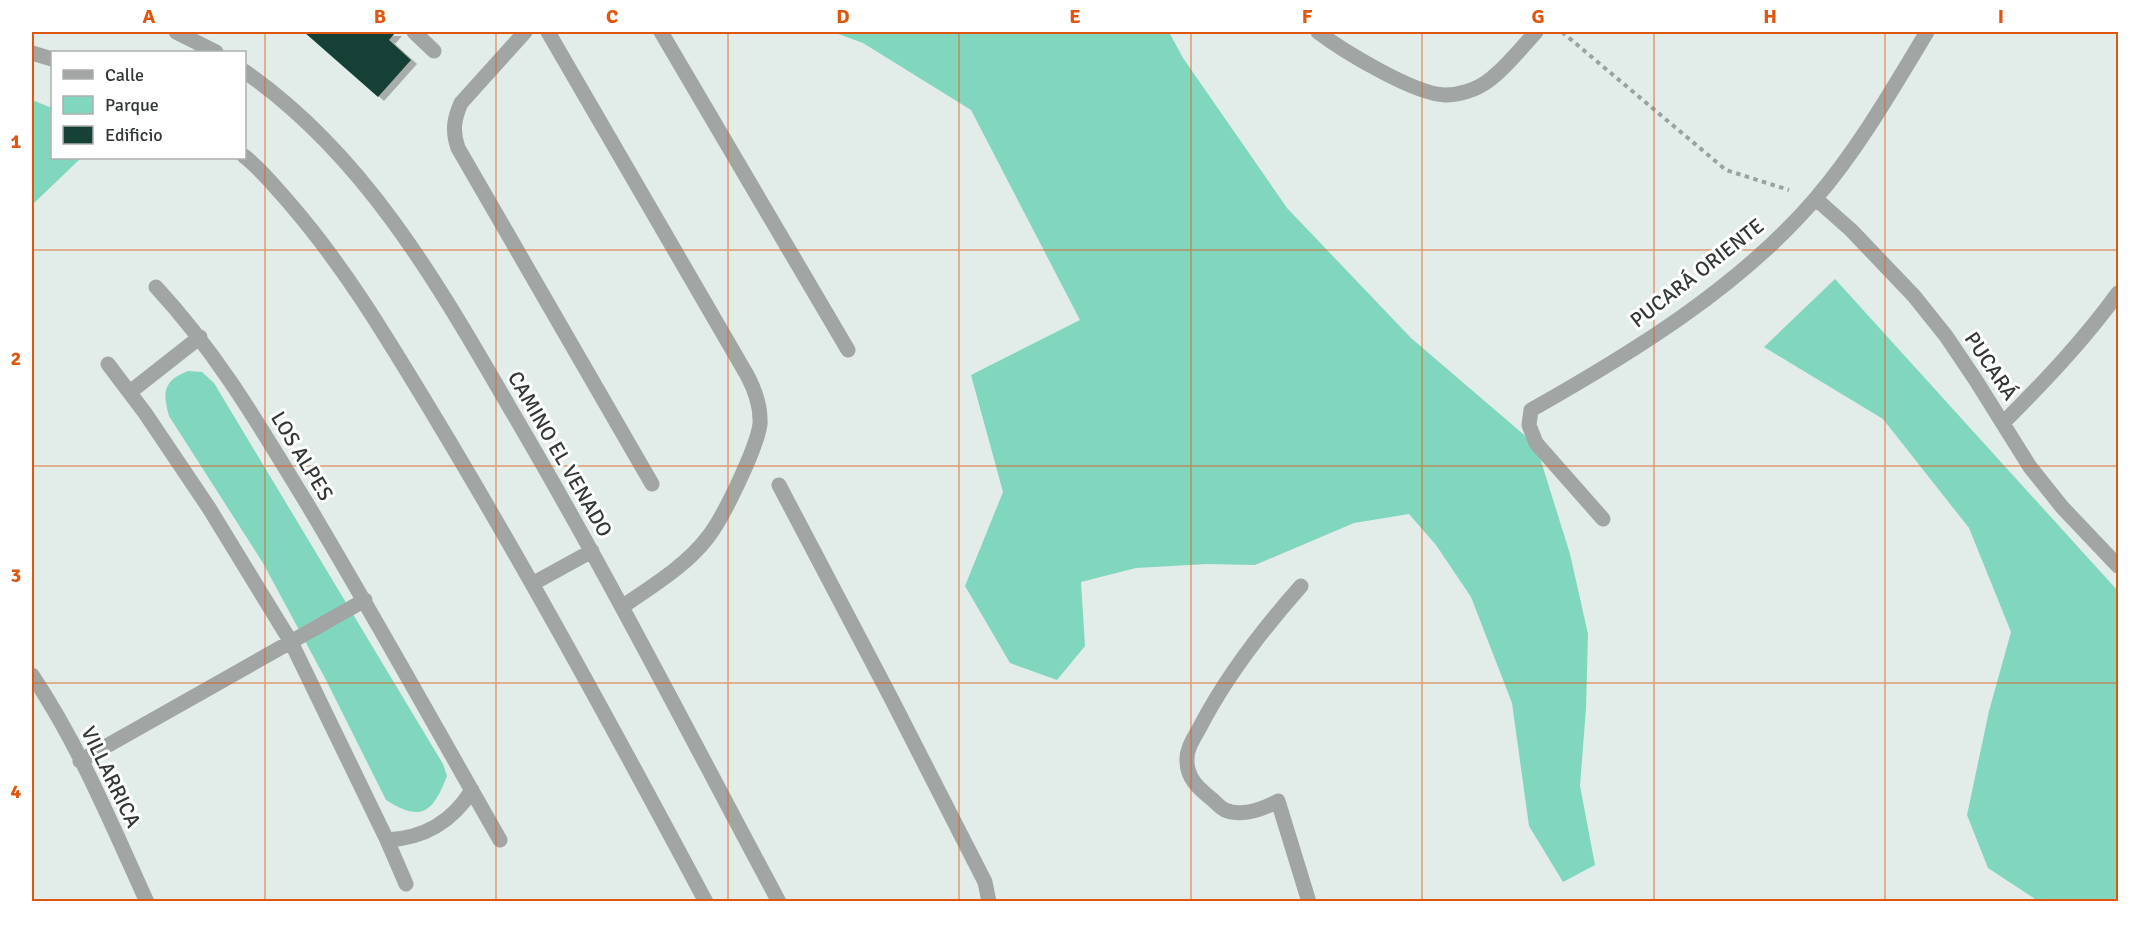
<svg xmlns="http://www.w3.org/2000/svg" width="2150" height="933" font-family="Signika,sans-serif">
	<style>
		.green { fill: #81d7be }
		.building { fill: #174136; filter: url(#shadow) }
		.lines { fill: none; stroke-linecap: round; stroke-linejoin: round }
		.path { stroke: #9ba2a0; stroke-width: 4; stroke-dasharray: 4.5 4.5; stroke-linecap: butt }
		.minor { stroke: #a1a5a4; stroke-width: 15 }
		.grid { fill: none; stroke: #df570e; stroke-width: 1.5; stroke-opacity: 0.55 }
		.labels { text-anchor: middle; stroke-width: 6; stroke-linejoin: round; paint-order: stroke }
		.street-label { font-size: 21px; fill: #323635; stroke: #fff }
		.neatline { fill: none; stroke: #df570e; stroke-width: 2 }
		.grid-label { font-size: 20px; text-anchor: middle; font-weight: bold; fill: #df570e }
	</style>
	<defs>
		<filter id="shadow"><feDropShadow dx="6" dy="4" stdDeviation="0" flood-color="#0004"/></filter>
	</defs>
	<rect width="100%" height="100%" fill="#e2ece9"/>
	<path class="green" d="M833 32H1169L1183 58 1287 208 1411 338 1536 445 1570 554 1588 634 1586 708 1580 786 1595 865 1563 882 1529 826 1512 703 1471 597 1436 545 1409 514 1354 523 1255 565 1207 564 1136 568 1081 582 1085 646 1057 680 1010 663 965 586 1003 492 971 375 1080 320 971 110 863 43Z
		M32 100 52 108V158H81L32 205Z
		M1835 279 2118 591V901H2038L1988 868 1967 815 1989 711 2011 632 1969 528 1883 419 1764 347Z
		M188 371 202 372 214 383 443 764 447 776C433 812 422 823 386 800L326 680 263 563 169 416C162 392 164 380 188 371Z"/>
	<path class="building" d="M304 32H396L389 40 411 60 378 97Z"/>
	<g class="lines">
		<path class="path" d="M1562 32 1726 170 1789 190"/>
		<path class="minor" d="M176 32 216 52
			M414 32 434 51
			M525 32 461 103C454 119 452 131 458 148L652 484
			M548 32 747 375C755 390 761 406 760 424 757 448 723 518 708 537 686 566 652 586 622 607
			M661 32 848 350
			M1318 32C1343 51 1414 94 1445 95 1459 95 1476 90 1488 81 1506 68 1521 48 1536 32
			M32 53 52 59
			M244 71C371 159 445 297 521 427 612 583 694 743 779 902
			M244 156C262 170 276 188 291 205 348 271 391 345 436 419 531 577 619 739 706 902
			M1816 199 1851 230 1914 296 1946 336 1975 379 2030 467 2062 507 2118 566
			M156 287C218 354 259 425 306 502 373 614 436 728 500 840
			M108 364 145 413 209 508 291 642 387 840 406 884
			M130 392 200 337
			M2003 423C2044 382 2084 340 2118 293
			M779 485 891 698 985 882 989 902
			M1603 519 1536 443 1529 425 1531 410C1632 353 1740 287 1816 198 1859 148 1893 88 1927 32
			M532 584 592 551
			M1301 586C1262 630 1227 675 1200 727 1194 738 1186 749 1187 761 1187 780 1201 790 1214 801 1217 804 1221 808 1225 810 1242 817 1263 809 1278 801L1309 902
			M32 675C79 745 112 825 147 902
			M80 761 365 600
			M387 840C425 838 452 822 472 790"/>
	</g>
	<path class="grid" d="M265 32V902M496 32V902M728 32V902M959 32V902M1191 32V902M1422 32V902M1654 32V902M1885 32V902M32 250H2118M32 466H2118M32 683H2118"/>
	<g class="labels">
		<g class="street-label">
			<text transform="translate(1697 273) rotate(-38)" y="7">PUCARÁ ORIENTE</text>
			<text transform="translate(1991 366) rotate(56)" y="7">PUCARÁ</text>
			<text transform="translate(560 454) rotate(60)" y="7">CAMINO EL VENADO</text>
			<text transform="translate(302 456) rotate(59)" y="7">LOS ALPES</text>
			<text transform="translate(111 777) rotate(64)" y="7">VILLARRICA</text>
		</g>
	</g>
	<rect width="2150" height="933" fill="none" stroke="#ffffff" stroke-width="66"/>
	<rect x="51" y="51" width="195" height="108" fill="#ffffff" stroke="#adafae" stroke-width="1.5"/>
	<rect x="63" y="70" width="30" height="9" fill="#a1a5a4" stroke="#adafae" stroke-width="1.5"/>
	<text x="105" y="81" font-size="18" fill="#323635">Calle</text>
	<rect x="63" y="96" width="30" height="18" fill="#81d7be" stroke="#adafae" stroke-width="1.5"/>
	<text x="105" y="111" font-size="18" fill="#323635">Parque</text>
	<rect x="63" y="126" width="30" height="18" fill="#174136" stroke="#adafae" stroke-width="1.5"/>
	<text x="105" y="141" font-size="18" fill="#323635">Edificio</text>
	<rect x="33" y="33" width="2084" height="867" class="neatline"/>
	<g class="grid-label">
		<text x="149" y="23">A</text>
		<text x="380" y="23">B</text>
		<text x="612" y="23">C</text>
		<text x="843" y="23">D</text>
		<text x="1075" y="23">E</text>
		<text x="1307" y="23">F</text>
		<text x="1538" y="23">G</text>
		<text x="1770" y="23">H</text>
		<text x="2001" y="23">I</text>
		<text x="16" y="148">1</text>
		<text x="16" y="365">2</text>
		<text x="16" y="582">3</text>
		<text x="16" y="798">4</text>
	</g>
</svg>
